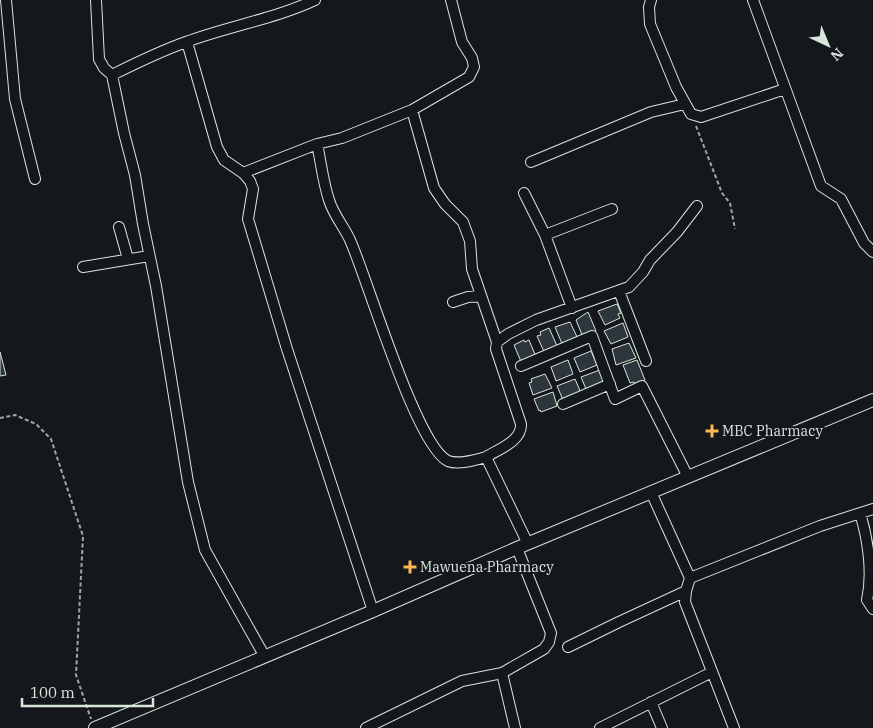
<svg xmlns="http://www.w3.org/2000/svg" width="873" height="728" font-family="'IBM Plex Serif',serif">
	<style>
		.building { fill: #2c363c; stroke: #d8e6dc }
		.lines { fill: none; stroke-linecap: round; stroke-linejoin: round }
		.minor-casing { stroke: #d8e6dc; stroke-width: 12 }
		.major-casing { stroke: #d8e6dc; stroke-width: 14 }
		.path { stroke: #9da8a2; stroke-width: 2; stroke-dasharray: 4 2.5; stroke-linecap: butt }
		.minor { stroke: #14181c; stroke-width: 10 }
		.major { stroke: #14181c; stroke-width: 12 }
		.poi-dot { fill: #ffb74d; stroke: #14181c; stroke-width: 2 }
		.labels { text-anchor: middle; stroke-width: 4; stroke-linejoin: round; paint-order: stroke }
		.poi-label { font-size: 14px; fill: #d8e6dc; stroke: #14181c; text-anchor: start }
	</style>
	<rect width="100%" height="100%" fill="#14181c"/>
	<path class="building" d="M617 304 621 313 618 314 620 318 605 325 598 311Z
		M588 312 596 331 583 337 576 320Z
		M570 322 578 339 563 346 555 327Z
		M623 323 628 337 611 344 604 331Z
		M549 328 558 348 545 354 537 336 541 335 540 332Z
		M524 340 525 342 529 340 536 357 522 364 514 345Z
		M629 343 636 358 616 365 612 349Z
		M591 351 597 365 580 372 574 358Z
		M0 352 6 375 0 376Z
		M568 360 573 374 556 381 551 367Z
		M637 360 645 380 635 384 634 382 630 383 623 365Z
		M600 370 604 384 586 389 581 377Z
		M545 374 552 388 533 395 529 383 532 382 531 379Z
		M575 379 581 393 563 400 557 386Z
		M553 392 557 406 541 412 540 410 539 411 534 399Z"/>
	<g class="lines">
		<g class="minor-casing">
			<path id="minor" d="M6 0 15 99 35 179
				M96 0 99 59 104 68 112 75
				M651 0 649 7 650 24 676 87 691 114 701 117 785 89
				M753 0 821 186 841 199 864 243 873 252
				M187 42 217 147 224 160 243 173 250 181 253 189 248 219 287 349 373 611
				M412 110 434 188 445 204 463 222 470 241 472 269 497 342
				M317 144C321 162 323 182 329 200 333 214 344 227 350 240 368 280 416 446 448 461 459 465 475 460 486 457
				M531 162 651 112 685 104
				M243 173 317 144 342 138 412 110 469 77 474 67 472 58 462 42 451 0
				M524 193 545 235 572 308
				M119 227 128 259
				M545 235 612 209
				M83 267 149 256
				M619 291 646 361
				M453 302 468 297 481 296
				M521 366 592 336 615 399 642 386 688 477
				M563 404 610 384
				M651 492 690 578 820 526 873 509
				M860 513C868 539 873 573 867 600L873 609
				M528 544 486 457C499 449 522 441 521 424L496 349 497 342 508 334 536 320 629 287 643 272 650 260 677 232 697 206
				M690 578 686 591 685 602 734 728
				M568 647 619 622 686 591
				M265 657 205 550 188 482 156 286 143 224 135 175 124 133 112 75C136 63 161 51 186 42 229 26 274 19 315 0
				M651 702 662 728
				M366 728 462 681 502 673
				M515 728 502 673 544 649 549 642 551 633 517 548
				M600 728 712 672"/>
		</g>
		<g class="major-casing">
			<path id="major" d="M95 728 373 611 517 548 873 400"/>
		</g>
		<path class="path" d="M696 126 722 193 730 203 735 229
			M0 418 15 415 36 424 51 439 83 536 76 675 91 719"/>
		<use href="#minor" class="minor"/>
		<use href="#major" class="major"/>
	</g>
	<g class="poi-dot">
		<path d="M709.5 423.5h5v5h5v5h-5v5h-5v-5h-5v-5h5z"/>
		<path d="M407.5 559.5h5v5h5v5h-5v5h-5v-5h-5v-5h5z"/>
	</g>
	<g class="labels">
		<g class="poi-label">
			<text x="722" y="436">MBC Pharmacy</text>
			<text x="420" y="572">Mawuena Pharmacy</text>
		</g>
	</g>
	<g transform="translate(828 45) rotate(136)" stroke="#14181c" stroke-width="4" paint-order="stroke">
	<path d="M0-4L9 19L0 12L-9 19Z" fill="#d8e6dc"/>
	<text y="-8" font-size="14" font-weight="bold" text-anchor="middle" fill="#d8e6dc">N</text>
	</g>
	<path d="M22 698v8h131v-8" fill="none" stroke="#d8e6dc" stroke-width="2.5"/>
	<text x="30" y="698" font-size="15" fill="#d8e6dc" stroke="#14181c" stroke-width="4" paint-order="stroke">100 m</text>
</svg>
